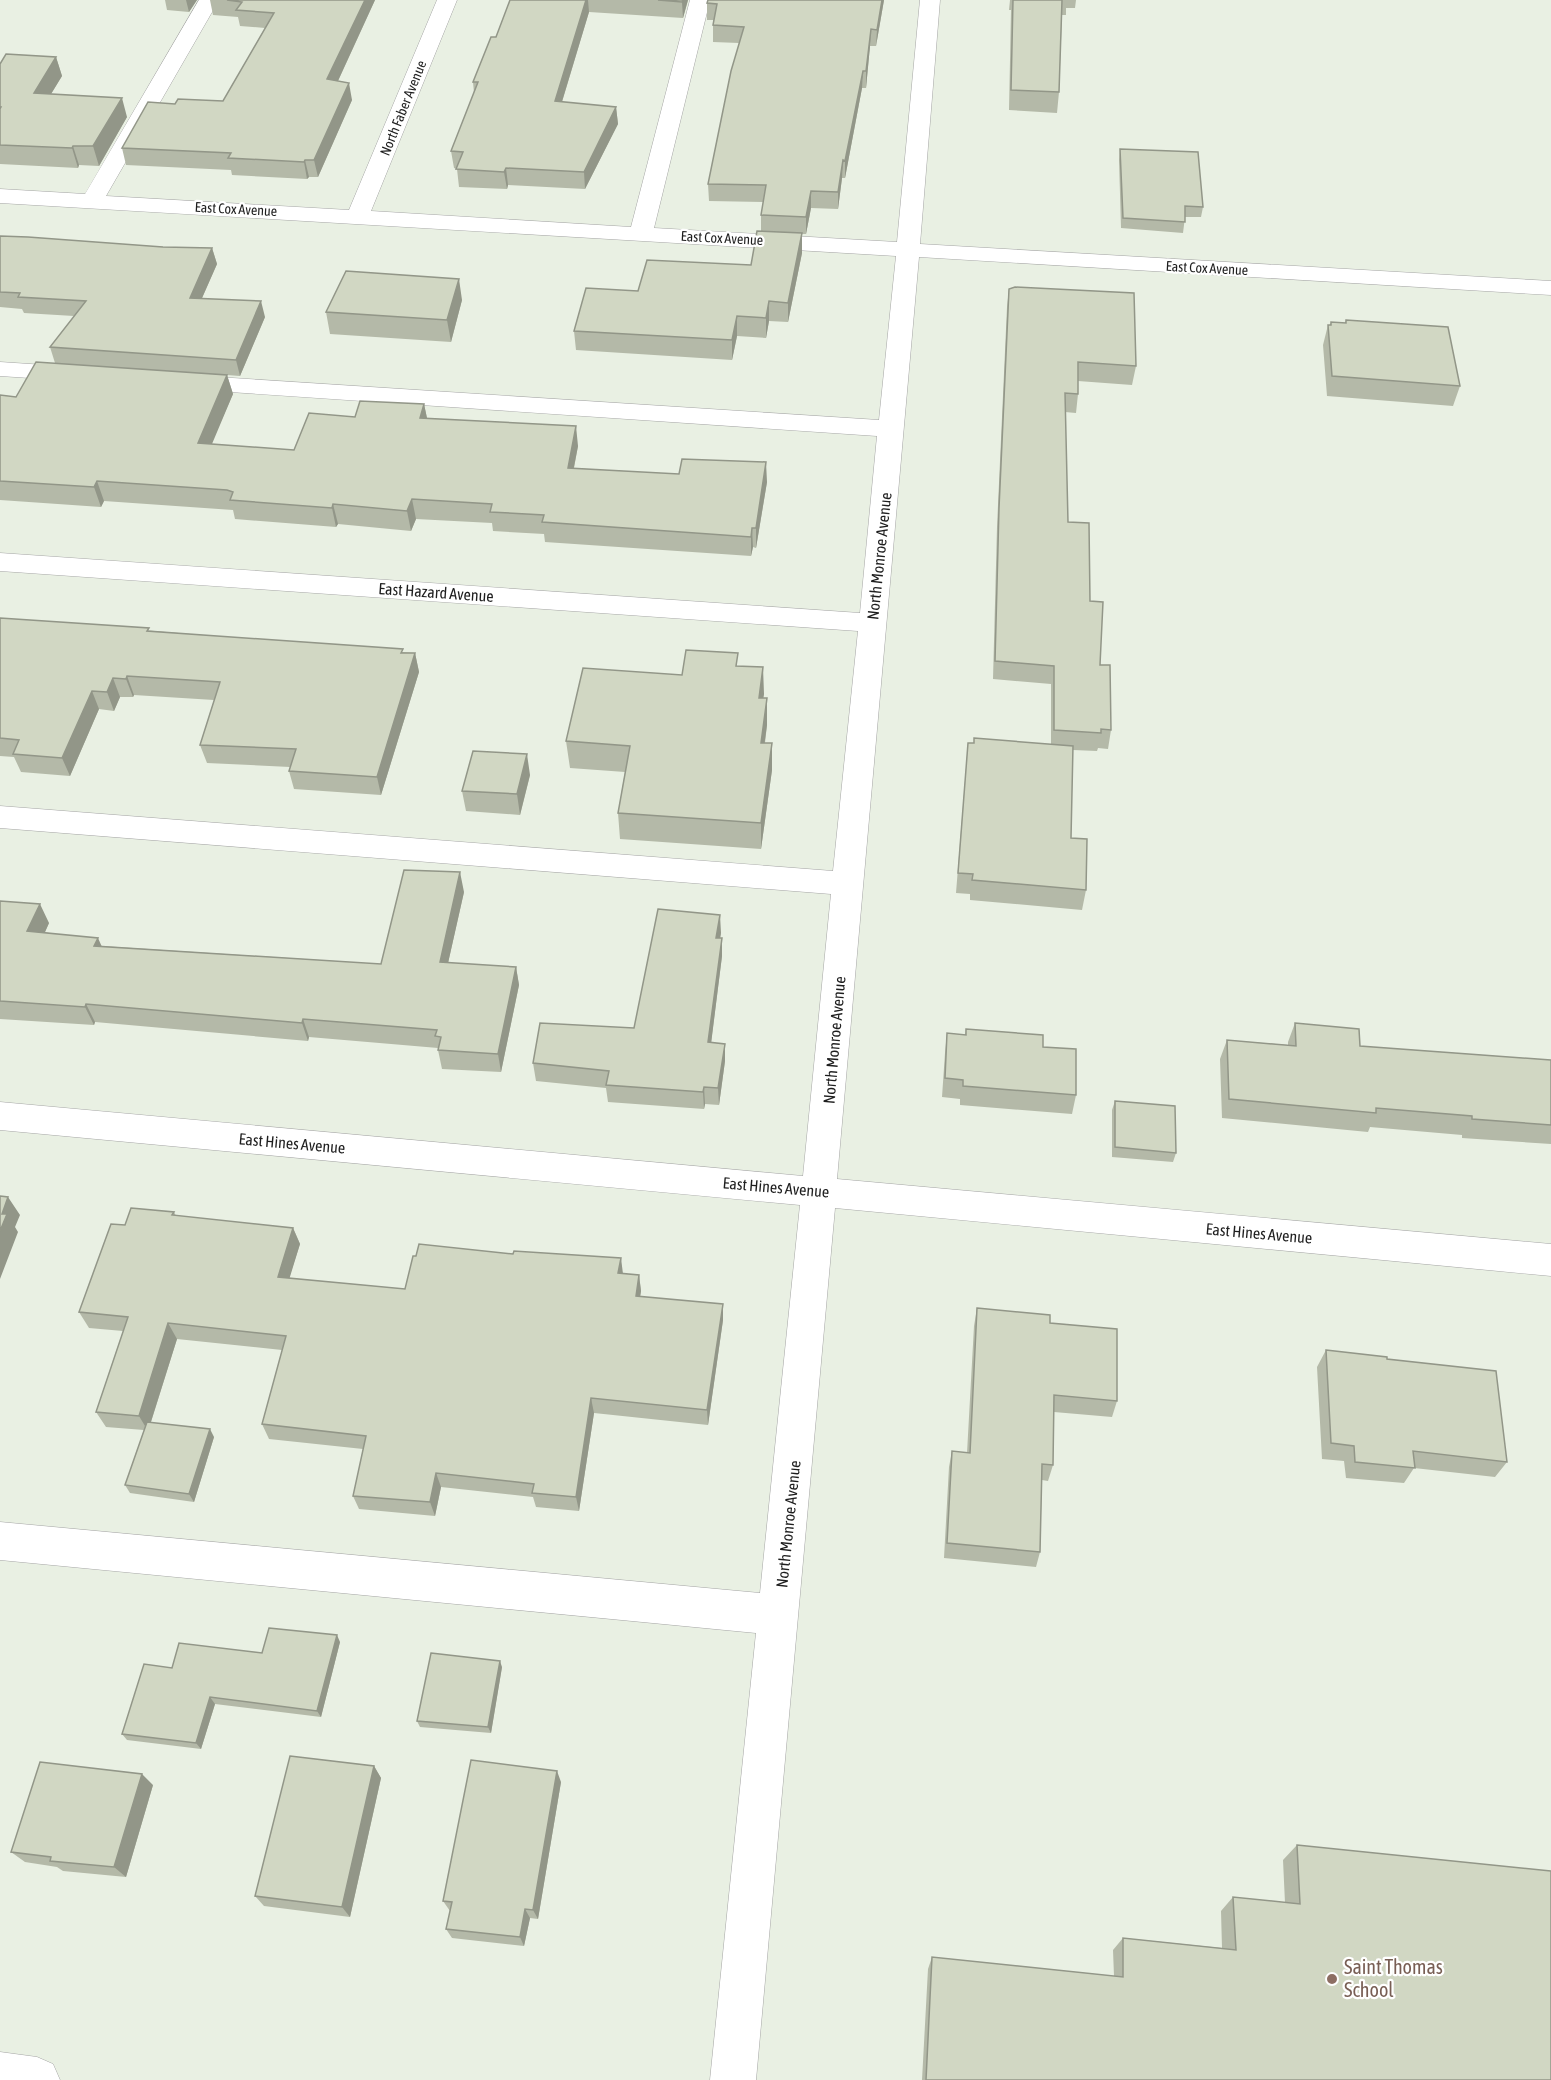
<svg xmlns="http://www.w3.org/2000/svg" width="1551" height="2080" font-family="'Asap Condensed',sans-serif">
	<style>
		.lines { fill: none; stroke-linecap: round; stroke-linejoin: round }
		.minor-casing { stroke: #a5a5a5; stroke-width: 1 }
		.minor { fill: #fff; fill-rule: evenodd }
		.wall { fill: #b4b9a8 }
		.shaded-wall { fill: #929688 }
		.building { fill: #d1d7c3; stroke: #929688; stroke-width: 1.5 }
		.education-dot { fill: #8d6e63; stroke: #fff; stroke-width: 2 }
		.labels { text-anchor: middle; stroke-width: 4.5; stroke-linejoin: round; paint-order: stroke }
		.far-street-label { font-size: 14px; fill: #1e1e1e; stroke: #fff }
		.street-label { font-size: 16px; fill: #1e1e1e; stroke: #fff }
		.near-education-label { font-size: 20px; fill: #785e54; stroke: #fff; text-anchor: start }
	</style>
	<rect width="100%" height="100%" fill="#e9f0e3"/>
	<g class="lines">
		<g class="minor-casing">
			<path id="minor" d="M199 0H219L106 196 349 210 437 0H457L371 211 631 227 690 0H710L654 228 897 242 920 0H940L920 244 1551 281V295L919 257 837 1179 1551 1244V1276L835 1208 756 2080H710L756 1633 0 1560V1522L760 1593 800 1205 0 1130V1102L803 1176 831 894 0 828V806L833 871 858 631 0 571V553L860 613 877 436 186 389 177 387 174 382 177 377 186 375 879 420 896 256 0 203V189L85 194Z
				M0 362 75 367 84 369 87 374 84 379 75 381 0 376Z
				M0 2052 37 2057 53 2064 60 2080H0Z"/>
		</g>
		<use href="#minor" class="minor"/>
	</g>
	<path class="wall" d="M165 0H197L189 12 167 10Z
		M210 0H375L338 81 352 100 318 177H309L307 179 232 175 231 170 126 165 122 148 175 104 223 101 265 28 240 26 238 17 213 15Z
		M510 0H688L683 18 589 12 562 102 616 107 618 124 585 189 508 185 507 189 459 187 457 169 454 168 451 151 474 93 473 82 496 37Z
		M884 0 876 46H870L866 88H862L845 178H842L838 209 811 208 806 234H802V253L788 322 769 321 766 338 737 336 732 360 576 350 574 331 638 291 751 265 761 231V215L763 202 709 201 708 184 739 43 713 42V25L714 20H707V3Z
		M1010 0H1076L1075 8H1066V15H1062L1059 92 1057 113 1009 110 1011 10H1009Z
		M56 57 62 76 51 94 127 117 99 166 79 165 78 168 0 164V64Z
		M1120 149 1203 207 1201 217H1185L1183 233 1121 228 1119 160Z
		M0 236 163 247 212 248 217 264 202 298 265 317 240 376 227 375 233 394 211 444 294 450 355 417 424 404 427 418 578 446 574 468 767 482 756 548 753 547 751 556 545 542 544 534 493 531 492 523 416 519 411 531 338 524 336 527 235 519 233 510 104 501 101 507 0 500V395L16 397 55 363 50 347 74 316 24 313 22 309 0 307Z
		M1009 289 1136 366 1132 385 1078 381V394L1076 413 1065 412 1068 522 1090 601 1111 730 1108 749 1098 748 1097 751 1073 750 1071 838 1086 890 1082 910 970 900V894L956 893 968 743 1051 744V684L993 679 997 527 1007 307Z
		M462 300 451 342 330 334 326 312Z
		M1346 320 1460 386 1453 406 1327 396 1323 345 1328 325H1330L1331 322 1345 323Z
		M0 618 415 653 419 672 381 795 294 789 289 771 290 767 207 763 200 745 214 700 134 695 133 697H120L114 711 99 709 70 776 21 772 14 757 0 756Z
		M738 666 764 694 763 698H767V725L765 743 772 770 761 849 620 839 618 813 625 772 570 768 566 741 682 675Z
		M530 775 520 815 466 811 462 791Z
		M464 892 448 963 516 967 519 985 501 1072 442 1069 438 1050V1048L309 1037 308 1041 95 1022 94 1025 0 1019V901L49 923 45 932 102 946 381 964Z
		M721 933 720 938 722 956 711 1043 725 1044V1061L719 1105 705 1104 704 1109 608 1102 606 1088 536 1081 533 1063 634 1028Z
		M1295 1023 1360 1046 1551 1060V1144L1462 1138V1135L1370 1127 1368 1132 1222 1118 1220 1059 1227 1040 1288 1045V1042Z
		M966 1029 1043 1047 1076 1095 1072 1114 960 1105V1099L942 1097 945 1053 947 1033 965 1035Z
		M1115 1101 1176 1153 1173 1162 1112 1157V1110Z
		M174 1212 176 1216 293 1228 300 1244 289 1278 405 1289 623 1274 639 1275 641 1291 640 1296 723 1320 708 1425 594 1413 579 1511 536 1507 533 1497 441 1487 435 1516 359 1509 353 1496 363 1449 269 1439 262 1424 282 1350 177 1339 151 1422 214 1437 194 1502 130 1493 125 1485 144 1430 106 1427 96 1412 123 1331 89 1328 79 1312Z
		M977 1308 1050 1323 1117 1401 1112 1417 1054 1412 1053 1465 1048 1481 1042 1480 1040 1552 1036 1567 944 1558 949 1467 952 1451 967 1453 974 1326Z
		M1326 1350 1387 1359 1507 1462 1495 1477 1414 1468 1404 1483 1346 1478 1344 1461 1322 1459 1317 1367Z
		M340 1642 321 1717 215 1704 201 1749 127 1740 122 1734 172 1668 262 1653Z
		M502 1667 491 1733 420 1727 417 1721Z
		M374 1766 381 1778 350 1917 264 1906 255 1896Z
		M561 1782 538 1919 530 1918 524 1946 452 1938 446 1929 450 1911 443 1901Z
		M153 1785 126 1877 63 1871 57 1867 25 1862 11 1852Z
		M1297 1845 1551 2080H922L928 1969 932 1957 1114 1976 1113 1950 1123 1938 1222 1948 1221 1911 1233 1897 1285 1903 1283 1860Z"/>
	<path class="shaded-wall" d="M186 0H197L189 12Z
		M365 0H375L331 96 327 79Z
		M586 0H588L589 12 557 118 555 101Z
		M683 0H688L683 18 682 2Z
		M882 0H884L876 46 877 30Z
		M871 29 870 46 866 88V71Z
		M56 57 62 76 40 112 34 93Z
		M863 71 862 88 845 178V161Z
		M349 83 352 100 318 177 314 160Z
		M122 98 127 117 99 166 93 146Z
		M616 107 618 124 585 189 584 172Z
		M73 146 79 165 78 168 72 148Z
		M305 160 309 177 307 179 304 162Z
		M843 160 842 178 838 209V192Z
		M506 168 508 185 507 189 504 172Z
		M811 191V208L806 234V217Z
		M802 233V253L788 322V303Z
		M212 248 217 264 195 314 190 298Z
		M459 279 462 300 451 342 447 320Z
		M261 301 265 317 240 376 236 360Z
		M769 301V321L766 338V318Z
		M737 316V336L732 360V340Z
		M227 375 233 394 204 463 198 443Z
		M424 404 428 423 420 418Z
		M576 426 578 446 570 487 568 468Z
		M766 462 767 482 756 548V528Z
		M97 481 104 501 101 507 94 487Z
		M412 499 416 519 411 531 407 511Z
		M333 504 338 524 336 527 332 508Z
		M752 528 753 547 751 556V537Z
		M415 653 419 672 381 795 377 777Z
		M763 667 764 694 759 724V698Z
		M127 676 134 695 133 697 126 679Z
		M113 678 120 697 114 711 107 692Z
		M92 691 99 709 70 776 62 758Z
		M767 698V725L761 769V743Z
		M772 743V770L761 849V823Z
		M527 754 530 775 520 815 517 794Z
		M460 872 464 892 444 981 440 962Z
		M40 904 49 923 37 950 27 931Z
		M720 915 721 933 717 956 716 938Z
		M98 938 106 956 94 946Z
		M722 938V956L709 1060 708 1042Z
		M516 967 519 985 501 1072 498 1054Z
		M86 1004 95 1022 94 1025 85 1007Z
		M303 1019 309 1037 308 1041 302 1023Z
		M725 1044V1061L719 1105 718 1088Z
		M704 1087 705 1104 704 1109 703 1092Z
		M8 1197 20 1215 15 1227 18 1232 0 1279V1231L2 1214Z
		M293 1228 300 1244 285 1293 278 1277Z
		M621 1258 623 1274 618 1273Z
		M639 1275 641 1291 638 1311 636 1296Z
		M723 1304V1320L708 1425 707 1410Z
		M168 1323 177 1339 148 1431 139 1416Z
		M591 1398 594 1413 579 1511 576 1497Z
		M210 1429 214 1437 194 1502 189 1494Z
		M436 1473 441 1487 435 1516 430 1502Z
		M337 1635 340 1642 321 1717 317 1711Z
		M500 1661 502 1667 491 1733 488 1727Z
		M210 1697 215 1704 201 1749 196 1743Z
		M374 1766 381 1778 350 1917 342 1907Z
		M557 1771 561 1782 538 1919 533 1910Z
		M142 1774 153 1785 126 1877 114 1867Z
		M525 1909 530 1918 524 1946 520 1937Z"/>
	<path class="building" d="M227 0H365L327 79 349 83 314 160H305L304 162 228 158 231 153 122 148 148 102 175 104 178 99 223 101 274 13 236 10 242 2Z
		M510 0H586L555 101 616 107 584 172 506 168 504 172 456 169 463 152 451 151 478 82H473L491 37H496Z
		M658 0H683L682 2Z
		M708 0H882L877 30 871 29 866 71H863L845 161 843 160 838 192 811 191 806 217 761 215 766 185 708 184 731 71 744 27 713 25 717 4 707 3Z
		M1013 0H1062L1059 92 1011 90Z
		M6 54 56 57 34 93 122 98 93 146H73L72 148 0 145V109L1 107H0V64Z
		M1120 149 1198 152 1203 207 1185 206V222L1123 218Z
		M757 231 802 233 788 303 769 301 766 318 737 316 732 340 574 331 586 288 638 291 647 260 751 265Z
		M0 236 28 237 163 247 212 248 190 298 261 301 236 360 50 347 86 301 18 297 20 293 0 292Z
		M346 271 459 279 447 320 326 312Z
		M1015 287 1134 293 1136 366 1078 362V394L1065 393 1068 522 1089 523 1090 601 1103 602 1100 665H1110L1111 730 1101 729V733L1054 730V666L995 661 999 508 1009 289Z
		M1346 320 1448 327 1460 386 1332 376 1328 325H1331V322L1346 323Z
		M36 362 227 375 198 443 294 450 309 413 355 417 360 401 424 404 420 418 576 426 568 468 679 474 682 459 766 462 756 528H752L751 537 542 522 544 515 490 512 492 504 412 499 407 511 333 504 332 508 230 500 233 492 227 490 97 481 94 487 0 481V395L16 397Z
		M0 618 149 628 147 631 403 649 401 653H415L377 777 289 771 296 749 200 745 220 682 127 676 126 679 113 678 107 692 92 691 62 758 13 754 19 740 0 738Z
		M686 650 738 653 736 666 763 667 759 698H767L761 743H772L761 823 618 813 630 746 566 741 583 668 682 675Z
		M974 738 1073 746 1071 838 1087 839 1086 890 972 880 973 874 958 873 968 743H974Z
		M473 751 527 754 517 794 462 791Z
		M404 870 460 872 440 962 516 967 498 1054 438 1050 441 1037 435 1036 437 1030 303 1019 302 1023 86 1004 85 1007 0 1001V901L40 904 27 931 98 938 94 946 381 964Z
		M658 909 720 915 716 938H722L708 1042 725 1044 718 1088 704 1087 703 1092 606 1085 609 1071 533 1063 540 1023 634 1028Z
		M1295 1023 1359 1029 1360 1046 1551 1060V1125L1472 1119V1116L1376 1108V1113L1229 1099 1227 1040 1296 1046Z
		M966 1029 1043 1035V1047L1076 1049V1095L963 1086V1080L945 1078 947 1033 966 1035Z
		M1115 1101 1175 1106 1176 1153 1115 1147Z
		M0 1196 8 1197 2 1214H7L0 1231Z
		M131 1208 174 1212 172 1215 293 1228 278 1277 405 1289 413 1256H416L419 1244 513 1254 514 1251 621 1258 618 1273 639 1275 636 1296 723 1304 707 1410 591 1398 576 1497 532 1493 534 1484 436 1473 430 1502 353 1496 366 1436 262 1424 286 1336 168 1323 139 1416 96 1412 128 1317 79 1312 111 1224 125 1225Z
		M977 1308 1050 1315V1323L1117 1329V1401L1054 1395 1053 1465 1042 1464 1040 1552 947 1543 952 1451 970 1453Z
		M1326 1350 1387 1357V1359L1496 1371 1507 1462 1413 1451 1415 1468 1355 1462 1354 1446 1331 1443Z
		M147 1422 210 1429 189 1494 125 1485Z
		M269 1628 337 1635 317 1711 210 1697 196 1743 122 1734 144 1664 172 1668 179 1643 262 1653Z
		M431 1653 500 1661 488 1727 417 1721Z
		M290 1756 374 1766 342 1907 255 1896Z
		M471 1760 557 1771 533 1910 525 1909 520 1937 446 1929 452 1902 443 1901Z
		M40 1762 142 1774 114 1867 50 1861 51 1857 11 1852Z
		M1297 1845 1551 1871V2080H926L932 1957 1123 1977V1938L1236 1950 1233 1897 1300 1904Z"/>
	<circle class="education-dot" cx="1332" cy="1979" r="6"/>
	<g class="labels">
		<g class="far-street-label">
			<text transform="translate(403 108) rotate(-68)" y="5">North Faber Avenue</text>
			<text transform="translate(236 209) rotate(3)" y="5">East Cox Avenue</text>
			<text transform="translate(722 238) rotate(3)" y="5">East Cox Avenue</text>
			<text transform="translate(1207 268) rotate(3)" y="5">East Cox Avenue</text>
		</g>
		<g class="street-label">
			<text transform="translate(879 556) rotate(-84)" y="6">North Monroe Avenue</text>
			<text transform="translate(436 592) rotate(4)" y="6">East Hazard Avenue</text>
			<text transform="translate(834 1040) rotate(-85)" y="6">North Monroe Avenue</text>
			<text transform="translate(292 1143) rotate(5)" y="6">East Hines Avenue</text>
			<text transform="translate(776 1187) rotate(5)" y="6">East Hines Avenue</text>
			<text transform="translate(1259 1233) rotate(5)" y="6">East Hines Avenue</text>
			<text transform="translate(788 1524) rotate(-84)" y="6">North Monroe Avenue</text>
		</g>
		<g class="near-education-label">
			<text x="1344" y="1974">Saint Thomas<tspan x="1344" dy="23">School</tspan></text>
		</g>
	</g>
</svg>
